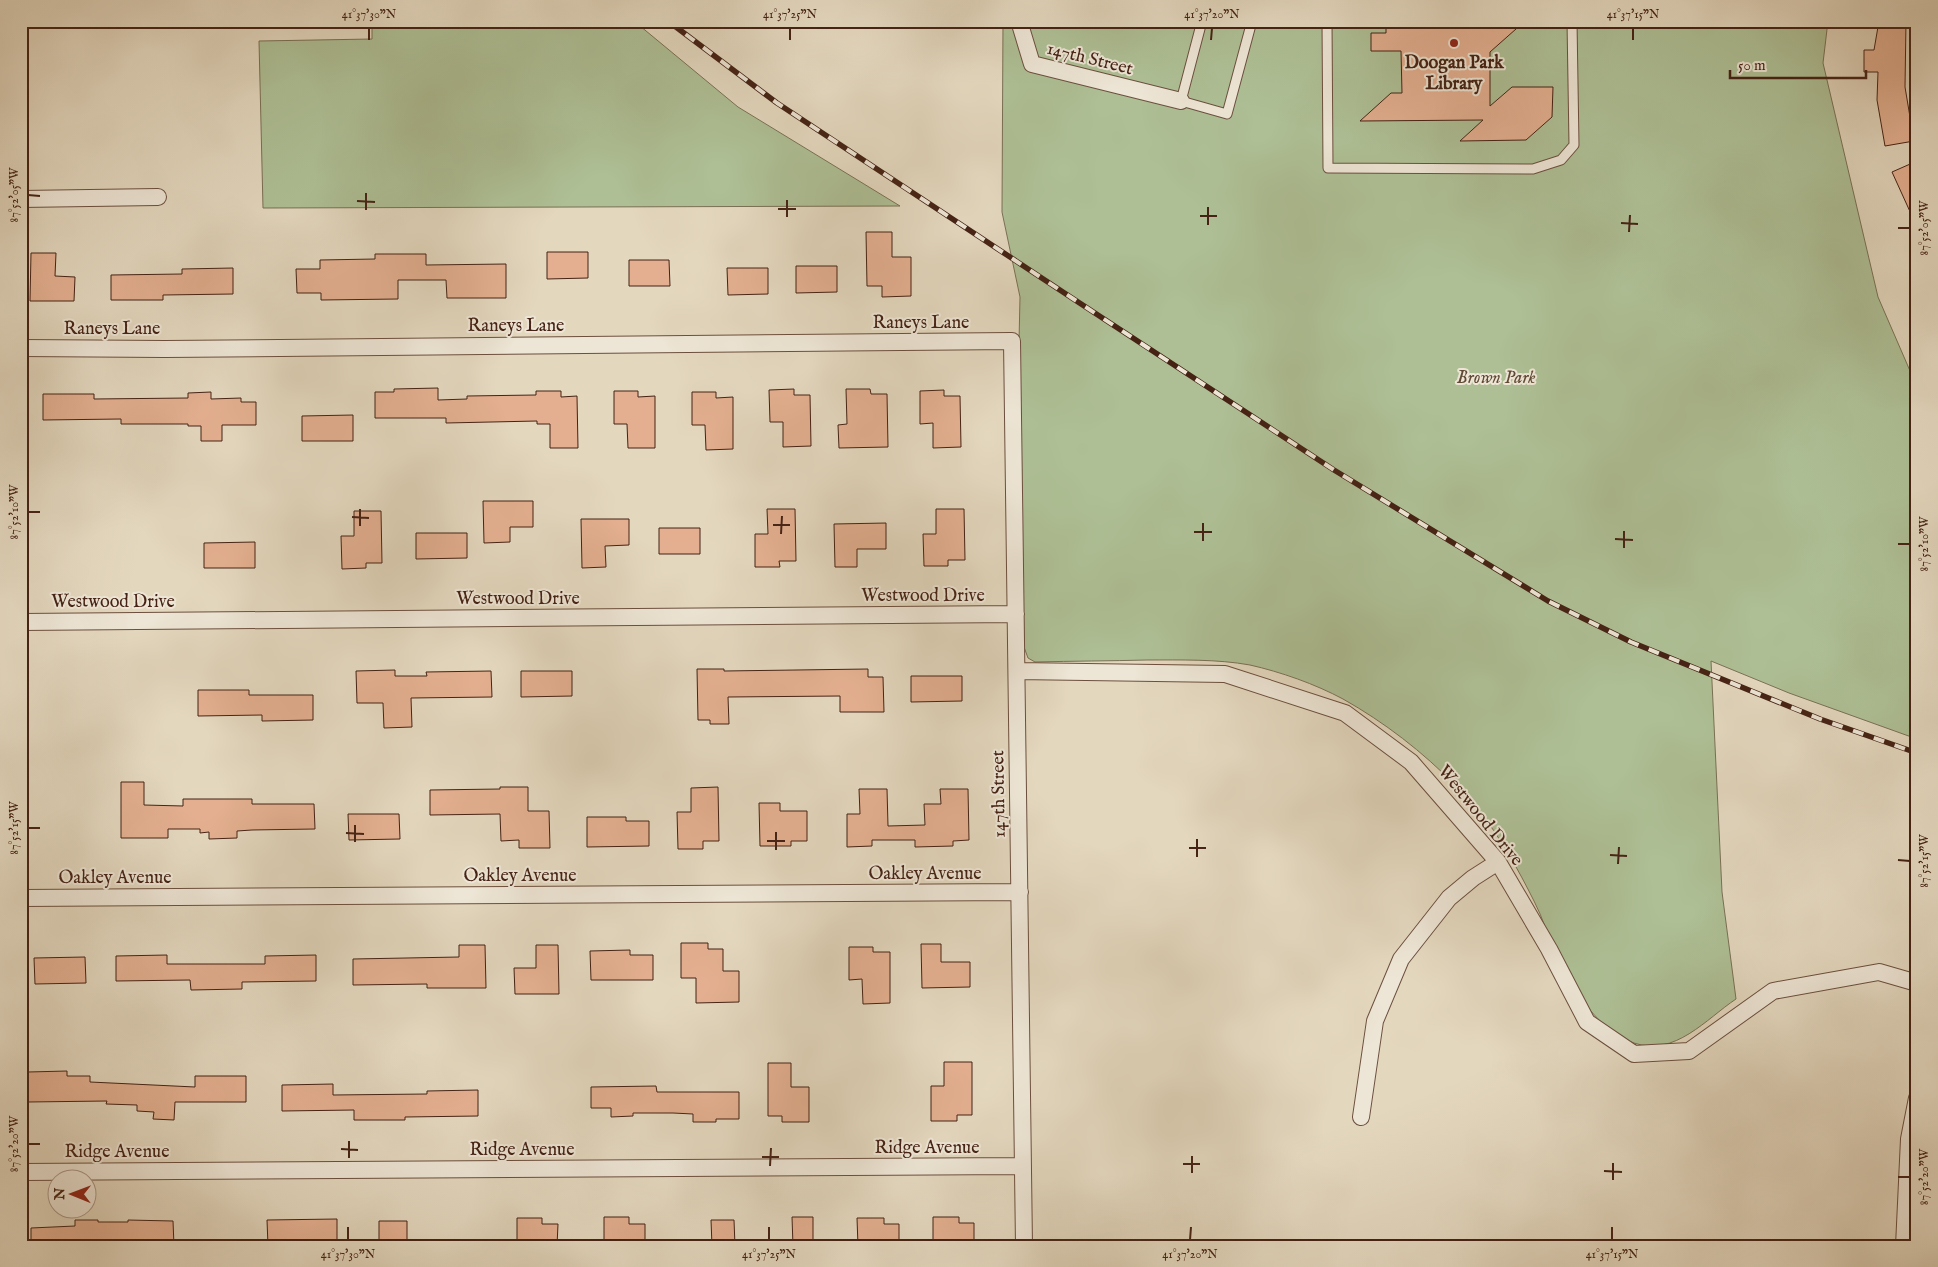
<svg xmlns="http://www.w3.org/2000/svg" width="1938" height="1267" font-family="'IM FELL English',serif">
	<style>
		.green { fill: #aebf95; stroke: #7a7054 }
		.building { fill: #e3af90; stroke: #452214 }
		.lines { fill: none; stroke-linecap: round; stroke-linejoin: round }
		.service-casing { stroke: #6c4f3e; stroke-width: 11 }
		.minor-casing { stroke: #6c4f3e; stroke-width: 18 }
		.service { stroke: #ede5d5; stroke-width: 9 }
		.minor { stroke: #ede5d5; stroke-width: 16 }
		.rail-casing { stroke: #452214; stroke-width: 5.5 }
		.rail { stroke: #ede5d5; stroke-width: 4; stroke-dasharray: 11; stroke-linecap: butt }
		.ticks { fill: none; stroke: #452214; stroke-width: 2 }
		.poi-dot { fill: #8f2418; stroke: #ede5d5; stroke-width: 2 }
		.labels { text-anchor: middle; stroke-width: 4; stroke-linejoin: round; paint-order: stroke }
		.street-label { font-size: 18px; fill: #452214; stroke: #ede5d5 }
		.poi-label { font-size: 18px; font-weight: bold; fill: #452214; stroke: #ede5d5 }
		.park-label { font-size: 18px; font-style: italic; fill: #5f4934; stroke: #ede5d5 }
		.neatline { fill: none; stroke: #452214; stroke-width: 2 }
		.ticks-label { font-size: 12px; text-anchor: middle; fill: #452214 }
	</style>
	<rect width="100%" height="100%" fill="#e3d7be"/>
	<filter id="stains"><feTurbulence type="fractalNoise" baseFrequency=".004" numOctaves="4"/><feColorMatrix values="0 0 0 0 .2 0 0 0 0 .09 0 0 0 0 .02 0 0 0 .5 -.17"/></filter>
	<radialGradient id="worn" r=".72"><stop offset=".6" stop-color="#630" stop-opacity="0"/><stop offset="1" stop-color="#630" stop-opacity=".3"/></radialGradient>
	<path class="green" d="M372 21H634L738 107 900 206 263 208 259 41 372 39Z
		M1003 21H1828L1823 63 1878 297 1917 387V739L1789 693 1711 661 1722 892 1736 999C1706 1019 1675 1057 1634 1043 1599 1032 1571 987 1556 955 1548 937 1543 918 1534 901 1518 869 1500 837 1478 809 1471 801 1463 794 1456 786 1423 752 1384 722 1343 699 1315 684 1281 672 1250 665 1217 659 1181 660 1147 660 1110 661 1073 661 1035 662L1028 658 1024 647 1019 342 1020 297 1002 212Z"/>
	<path class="building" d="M1386 21H1525L1490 52V106L1512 87H1553L1552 117 1526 140 1460 141 1483 120 1360 121 1391 93H1402L1401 51H1371V33H1386Z
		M1879 21H1906L1905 87 1914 141 1885 146 1877 100 1878 72H1864V50H1874Z
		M1917 161V227L1892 172Z
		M866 232H892V257H911V296L882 297V286H867Z
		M547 252H588V278L547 279Z
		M31 253H56L55 276 75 277 74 301H30Z
		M375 254H426V265L506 264V298H447L446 280H398V299L321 300V293H297L296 269H320V260L375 259Z
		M629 260H669L670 286H629Z
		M796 266H837V292L796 293Z
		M233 268V294L163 295V300H111V275L182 274V269Z
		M727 268H768V294L728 295Z
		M438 388V400L467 399V396L536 395V391H561V397L577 396 578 448H550V424H537V421L446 423V418H375V392H394V389Z
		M794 389V395H810L811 446 783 447V422H770L769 390Z
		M846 389H870L871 394H887L888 447 839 448 838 425 847 424Z
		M944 390V396H960L961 447 933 448V423L920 424V391Z
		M614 391H638V397L655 396V448H628L627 424H614Z
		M211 392V399L241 398V402H256V425H222V441H201V426H188V424H121V419L43 420V394H94V399L188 398V393Z
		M692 392H716V398L733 397V449L706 450 705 425H692Z
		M353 415V441H302V416Z
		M483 501H533V527H510V542L484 543Z
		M767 509H795L796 561H779L780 567H755V534H768Z
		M936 509H964L965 560H948V566H924L923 534H936Z
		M354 511H381L382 563H366V568L342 569 341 536H354Z
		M581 519H629V545L605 546 606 567 582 568Z
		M886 523V549H857V567H835L834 524Z
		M659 528H700V554H659Z
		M416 533H467V558L416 559Z
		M255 542V568H204V543Z
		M697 669H724V671L868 669V677H883L884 712H840V696L728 697 729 724H710V720H698Z
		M395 670V676H427L426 672 491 671 492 697 411 698 412 727 384 728 383 703H357L356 671Z
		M521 671H572V696L521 697Z
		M911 676H962V701L911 702Z
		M198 690H249V695H313V720L262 721V715L198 716Z
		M121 782H144V805L183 806V799H252V804H314L315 829 252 830 237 831V838L209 839V832L200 833V829H168V838H121Z
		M500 787H528V811H549L550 848H519V840L501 841 500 814 430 815V790L500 789Z
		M718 787 719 841H703V849H678L677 812H691V788Z
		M859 789H887L888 826 925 825 924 804H941L940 789H968L969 840 953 841V846L915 847V840H872V846L847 847V814H860Z
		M759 803H780V811H807V841H791V846H760Z
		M348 814H399L400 839 349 840Z
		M587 817H626V821H649V846L587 847Z
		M681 943H708V949H723V971H739V1002L696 1003V978H681Z
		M921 944H941V962H970V987L922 988Z
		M459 945H485L486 988H427V984L353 985V959L459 957Z
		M536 945H558L559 994H515L514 968H536Z
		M849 947H873V952H890V1003L863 1004 862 979 849 980Z
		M630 950V955H653V980H591L590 951Z
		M167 955V964H265V956L316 955V981L242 982V989L191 990 190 980 116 981V956Z
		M85 957 86 983 35 984 34 958Z
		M944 1062H972V1115H957V1121H931V1086H944Z
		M768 1063H791V1087H809V1122H782V1116H768Z
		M67 1071V1076H90V1082L195 1087V1076H246V1102H175L174 1120 153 1119 154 1112 137 1111V1105L106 1104 107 1101 28 1102V1072Z
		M333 1084V1095L427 1094V1091L478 1090V1116L405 1117V1120H354V1110L282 1111V1085Z
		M656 1086 657 1092H739V1119H716V1122H693V1114L673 1113H633V1116L611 1117V1108H591V1087Z
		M604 1217H629V1224H645V1246H604Z
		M792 1217H813V1246H793Z
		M933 1217H959V1223H974V1246H933Z
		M517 1218H542V1224H558L557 1246H517Z
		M857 1218H884V1224H899V1246H858Z
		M337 1219V1246H268L267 1220Z
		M75 1220H98V1222H128V1220L173 1221 174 1246H31V1228L75 1226Z
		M711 1220H734L735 1246H712Z
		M379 1221H407V1246H379Z"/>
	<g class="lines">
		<g class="service-casing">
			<path id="service" d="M1202 21 1181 101 1227 114 1252 21
				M1327 21 1328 168 1533 169 1561 160 1574 145 1572 21"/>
		</g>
		<g class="minor-casing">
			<path id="minor" d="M1019 21 1032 64 1181 101
				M21 199 158 197
				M21 348 165 349 1012 341 1024 1246
				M21 622 1016 614
				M1017 671 1225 674 1345 713 1411 762 1498 862 1549 949 1587 1022 1634 1054 1689 1051 1773 991 1879 972 1917 983
				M21 898 1020 892
				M1361 1117 1375 1021 1401 959 1449 898 1473 878 1498 862
				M21 1172 1023 1166
				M1904 1246 1909 1139 1917 1098"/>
		</g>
		<use href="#service" class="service"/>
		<use href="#minor" class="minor"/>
		<g class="rail-casing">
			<path id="rail" d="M668 21 777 103 1072 298 1334 470 1548 601 1631 642 1820 719 1917 753"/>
		</g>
		<use href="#rail" class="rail"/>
	</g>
	<path class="ticks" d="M369 40V28M790 40V28M1211 40 1212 28M1633 40V28M28 195 40 196M357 201 375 202M778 209H796M366 210V193M1200 216H1217M787 217V200M1621 223 1638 224M1208 225V207M1898 228H1910M1629 232 1630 215M28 512H40M352 517 369 518M773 525H790M360 526V509M1194 532H1212M781 534 782 516M1615 539 1633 540M1203 541V523M1898 544H1910M1624 548V531M28 828H40M346 833 364 834M767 841H785M355 842V825M1189 848H1206M776 850V832M1610 855 1627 856M1197 857V839M1898 860 1910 861M1618 864 1619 847M28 1144H40M341 1149 358 1150M762 1157H779M349 1158V1141M1183 1164H1200M770 1166 771 1148M1604 1171 1622 1172M1192 1173V1156M1898 1177H1910M1613 1180V1163M348 1240V1227M769 1240V1227M1190 1240 1191 1227M1612 1240V1227"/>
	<circle class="poi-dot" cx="1454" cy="43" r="5"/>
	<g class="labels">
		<g class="street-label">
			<text transform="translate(1090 58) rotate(14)" y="6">147th Street</text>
			<text x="921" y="328">Raneys Lane</text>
			<text x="516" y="331">Raneys Lane</text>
			<text x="112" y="334">Raneys Lane</text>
			<text x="923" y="601">Westwood Drive</text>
			<text x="518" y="604">Westwood Drive</text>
			<text x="113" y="607">Westwood Drive</text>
			<text transform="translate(998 794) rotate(-91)" y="6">147th Street</text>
			<text transform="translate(1481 815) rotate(51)" y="6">Westwood Drive</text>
			<text x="925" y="879">Oakley Avenue</text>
			<text x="520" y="881">Oakley Avenue</text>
			<text x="115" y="883">Oakley Avenue</text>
			<text x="927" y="1153">Ridge Avenue</text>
			<text x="522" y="1155">Ridge Avenue</text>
			<text x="117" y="1157">Ridge Avenue</text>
		</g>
		<g class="poi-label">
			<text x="1454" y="68">Doogan Park<tspan x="1454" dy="21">Library</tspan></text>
		</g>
		<g class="park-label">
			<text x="1496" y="383">Brown Park</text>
		</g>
	</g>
	<rect width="1938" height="1267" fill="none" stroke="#e3d7be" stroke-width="55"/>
	<g transform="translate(72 1194) rotate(271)"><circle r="24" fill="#ede5d5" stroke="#aa9788"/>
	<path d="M0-4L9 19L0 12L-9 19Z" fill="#8f2418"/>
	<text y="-8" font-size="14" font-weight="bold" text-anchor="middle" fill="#452214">N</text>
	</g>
	<path d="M1730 70v8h136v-8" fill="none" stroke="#452214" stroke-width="2.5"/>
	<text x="1738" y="70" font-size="15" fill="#452214" stroke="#ede5d5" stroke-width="4" paint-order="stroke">50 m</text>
	<rect x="28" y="28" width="1882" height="1212" class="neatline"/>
	<g class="ticks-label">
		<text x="369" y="18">41°37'30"N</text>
		<text x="790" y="18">41°37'25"N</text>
		<text x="1212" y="18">41°37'20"N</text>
		<text x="1633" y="18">41°37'15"N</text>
		<text transform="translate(14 195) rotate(-90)" y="4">87°52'05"W</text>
		<text transform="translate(1924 228) rotate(-90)" y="4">87°52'05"W</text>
		<text transform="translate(14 512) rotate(-90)" y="4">87°52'10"W</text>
		<text transform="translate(1924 544) rotate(-90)" y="4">87°52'10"W</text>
		<text transform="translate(14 828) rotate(-90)" y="4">87°52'15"W</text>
		<text transform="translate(1924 861) rotate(-90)" y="4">87°52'15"W</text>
		<text transform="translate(14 1144) rotate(-90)" y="4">87°52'20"W</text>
		<text transform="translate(1924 1177) rotate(-90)" y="4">87°52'20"W</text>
		<text x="348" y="1258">41°37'30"N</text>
		<text x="769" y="1258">41°37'25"N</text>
		<text x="1190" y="1258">41°37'20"N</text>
		<text x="1612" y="1258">41°37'15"N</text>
	</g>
	<rect width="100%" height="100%" filter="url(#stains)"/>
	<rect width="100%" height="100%" fill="url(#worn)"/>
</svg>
